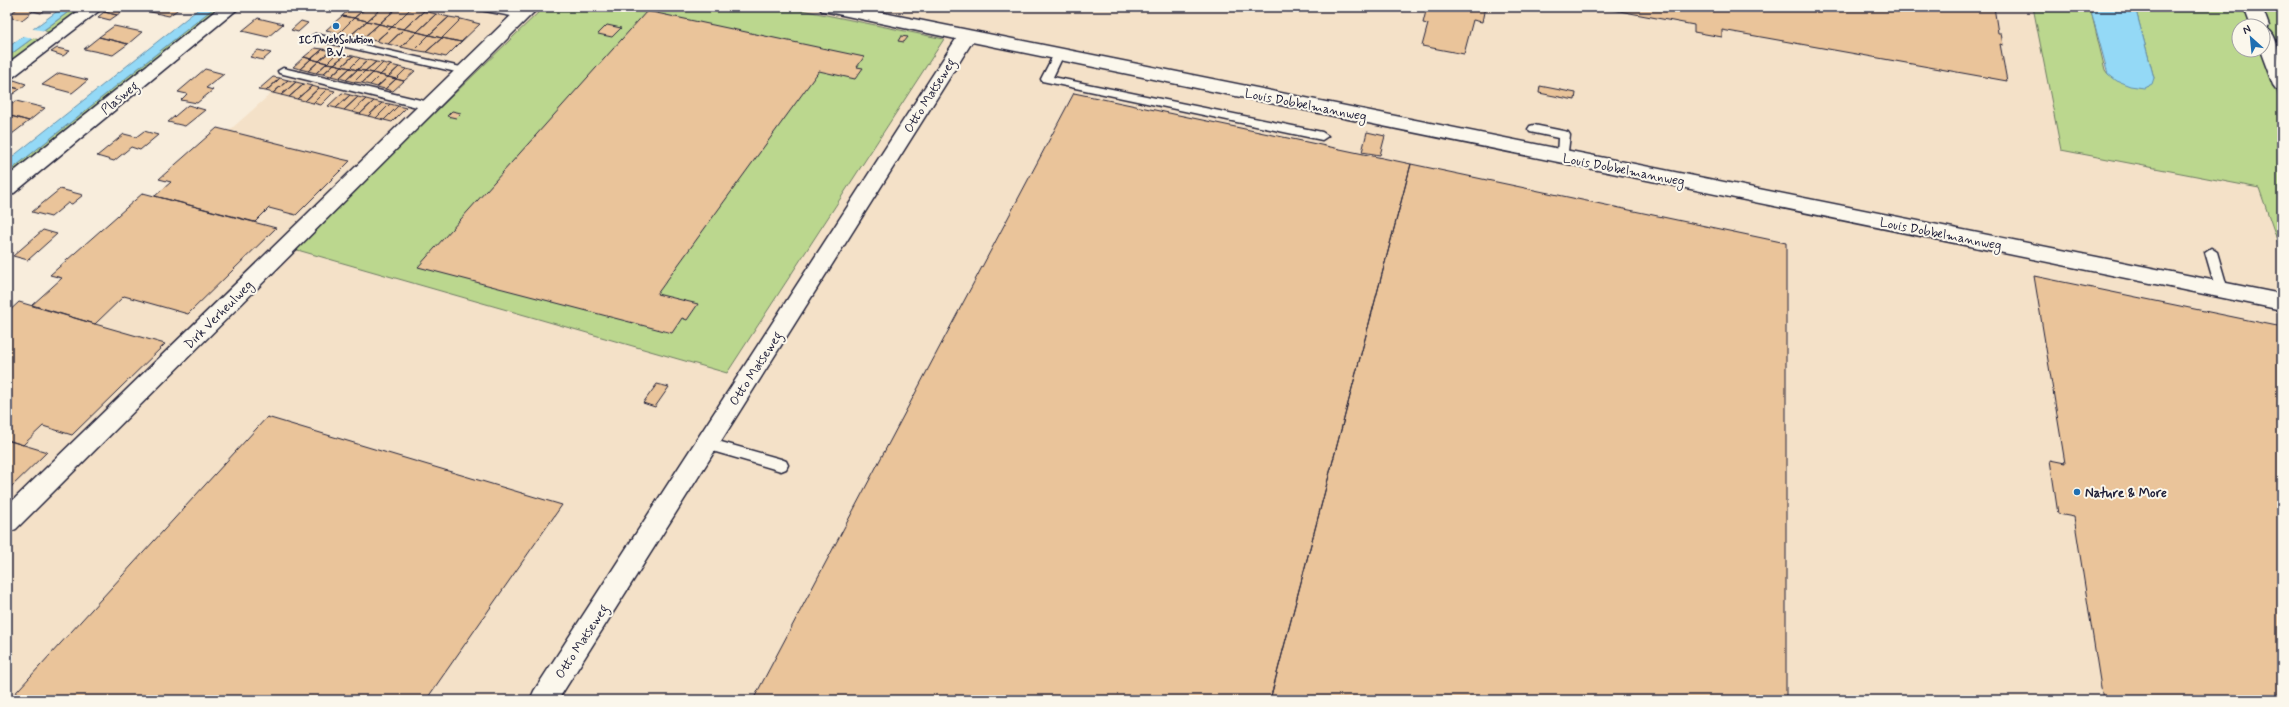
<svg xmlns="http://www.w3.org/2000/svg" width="2289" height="707" font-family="Mynerve,sans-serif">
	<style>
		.built { fill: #f4e1c8 }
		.green { fill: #bbd78e; stroke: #6e7c64 }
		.water { fill: #94d9f6; stroke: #6690ab }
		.pier { fill: #f8eddc }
		.building { fill: #eac49a; stroke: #22223b }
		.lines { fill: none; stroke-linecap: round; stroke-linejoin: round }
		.service-casing { stroke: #22223b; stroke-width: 3 }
		.minor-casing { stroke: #22223b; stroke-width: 3 }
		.service { fill: #fbf7ec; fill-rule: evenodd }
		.minor { fill: #fbf7ec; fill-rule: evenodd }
		.poi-dot { fill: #1f6fb2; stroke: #fbf7ec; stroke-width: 1.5 }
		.labels { text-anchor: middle; stroke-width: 4; stroke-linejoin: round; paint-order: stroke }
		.far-poi-label { font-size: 11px; font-weight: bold; fill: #22223b; stroke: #fbf7ec }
		.street-label { font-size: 13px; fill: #22223b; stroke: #fbf7ec }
		.poi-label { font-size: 13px; font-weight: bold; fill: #22223b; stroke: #fbf7ec; text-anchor: start }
	</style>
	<rect width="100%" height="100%" fill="#f8eddc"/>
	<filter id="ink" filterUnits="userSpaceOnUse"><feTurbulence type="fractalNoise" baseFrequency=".025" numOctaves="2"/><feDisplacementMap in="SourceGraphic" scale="8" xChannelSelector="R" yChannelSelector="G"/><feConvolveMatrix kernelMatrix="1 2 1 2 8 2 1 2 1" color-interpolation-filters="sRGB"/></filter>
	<g filter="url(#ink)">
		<path class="built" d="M369 7H2230L2239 50 2282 161V700H7V327Z"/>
		<path class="green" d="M75 7H88L53 33 43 31Z
			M215 7H224L7 182V173Z
			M544 7H787L944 39 727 373 294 249Z
			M2033 7H2090L2105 70 2108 74C2120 80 2134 90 2149 86L2154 78 2135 7H2246L2253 26H2239V50H2261L2282 106V254L2259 188 2061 150Z
			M2260 7H2282V66Z
			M33 38 42 41 7 67V57Z"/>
		<path class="water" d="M63 7H75L7 57V48Z
			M201 7H215L7 173V161Z
			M2090 7H2135L2154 78 2152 84 2144 88 2130 86 2117 81 2108 74Z"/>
		<path class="pier" d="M31 28 34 29 46 31 35 39 21 35Z"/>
		<path class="building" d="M13 7H49L41 13 33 11 22 20 7 17 18 8Z
			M145 7H181L169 16 142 10Z
			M352 7H367L354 18 342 16Z
			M367 7H383L367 21 354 18Z
			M383 7H398L379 24 367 21Z
			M398 7 411 8 392 27 379 24Z
			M1427 7H1485L1482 22 1473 20 1464 54 1422 46 1428 24 1423 23Z
			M1598 7H1994L1998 33H2001L2003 45 2000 44 2007 81 1722 30V37L1694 32V25Z
			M110 8 123 11 117 15 104 12Z
			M411 8 424 11 404 29 392 27Z
			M424 11 436 14 417 32 404 29Z
			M647 11 864 57 857 67 863 68 855 79 819 71 657 294 698 304 687 320 682 318 672 333 418 267Z
			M104 12 117 15 110 20 98 17Z
			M436 14 449 17 429 35 417 32Z
			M342 16 354 18 339 33 326 30Z
			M449 17 461 19 442 38 429 35Z
			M258 18 283 24 268 37 242 31Z
			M354 18 367 21 351 35 339 33Z
			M461 19 480 24 461 42 442 38Z
			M301 21 308 23 298 32 291 30Z
			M367 21 379 24 363 38 351 35Z
			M379 24 392 27 376 41 363 38Z
			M607 25 621 28 612 37 598 34Z
			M114 26 142 32 128 44 99 37Z
			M392 27 404 29 388 44 376 41Z
			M404 29 417 32 401 47 388 44Z
			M417 32 429 35 414 50 401 47Z
			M429 35 442 38 426 52 414 50Z
			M901 36 908 37 904 42 898 41Z
			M99 37 128 44 113 55 84 49Z
			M442 38 461 42 446 57 426 52Z
			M57 48 70 51 63 56 51 52Z
			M315 48 323 49 311 59 304 57Z
			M323 49 330 51 319 61 311 59Z
			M258 50 271 53 263 60 250 57Z
			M330 51 337 53 327 63 319 61Z
			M337 53 345 55 334 64 327 63Z
			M345 55 353 56 342 66 334 64Z
			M353 56 360 58 350 68 342 66Z
			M304 57 311 59 300 69 293 67Z
			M360 58 368 60 357 70 350 68Z
			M311 59 319 61 308 71 300 69Z
			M368 60 376 62 365 71 357 70Z
			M319 61 327 63 316 73 308 71Z
			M376 62 383 63 373 73 365 71Z
			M327 63 334 64 323 74 316 73Z
			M383 63 391 65 380 75 373 73Z
			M334 64 342 66 331 76 323 74Z
			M391 65 399 67 388 77 380 75Z
			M342 66 350 68 339 78 331 76Z
			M399 67 406 69 396 79 388 77Z
			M350 68 357 70 346 80 339 78Z
			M205 69 224 74 206 88 213 90 197 103 181 100 187 94 178 92Z
			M406 69 415 71 404 81 396 79Z
			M357 70 365 71 354 82 346 80Z
			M365 71 373 73 362 83 354 82Z
			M59 73 88 80 72 93 42 85Z
			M373 73 380 75 370 85 362 83Z
			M380 75 388 77 377 87 370 85Z
			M273 77 280 78 266 91 258 90Z
			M388 77 396 79 385 89 377 87Z
			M280 78 288 80 273 93 266 91Z
			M396 79 404 81 393 91 385 89Z
			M14 80 26 84 20 89 7 86Z
			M288 80 296 82 281 95 273 93Z
			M296 82 304 84 289 97 281 95Z
			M304 84 312 86 297 99 289 97Z
			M7 86 20 89 13 94 7 92Z
			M312 86 319 88 305 101 297 99Z
			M1540 86 1576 93 1575 100 1539 93Z
			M319 88 327 89 313 103 305 101Z
			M327 89 335 91 321 105 313 103Z
			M342 93 350 95 336 108 328 106Z
			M1074 93 1411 164 1270 700H753Z
			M350 95 358 97 344 110 336 108Z
			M358 97 366 99 352 112 344 110Z
			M366 99 374 101 360 114 352 112Z
			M16 101 45 108 29 121 7 115V108Z
			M374 101 382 103 368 116 360 114Z
			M382 103 390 104 376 118 368 116Z
			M390 104 398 106 384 120 376 118Z
			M188 105 205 110 185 126 168 122Z
			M398 106 406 108 392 122 384 120Z
			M452 111 461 113 456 118 447 116Z
			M7 115 29 121 12 134 7 132Z
			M217 128 341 159 350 161 296 215 269 208 255 222 155 196 171 182 159 179Z
			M144 131 158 135 140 150 131 147 114 161 97 156 124 134 136 137Z
			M1367 132 1385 136 1380 155 1362 152Z
			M1411 164 1786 243V700H1270Z
			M60 189 83 195 72 204 68 203 51 217 32 212Z
			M143 193 276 228 188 314 124 296 95 324 32 305 62 278 50 275Z
			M43 230 57 234 28 260 13 256Z
			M2034 276 2282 327V700H2103L2074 517 2058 514 2050 460 2065 463Z
			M19 302 95 324 165 344 72 435 43 426 23 445 7 440V313Z
			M657 384 669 387 655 407 643 403Z
			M267 417 562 505 426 700H9Z
			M7 440 47 452 7 491Z"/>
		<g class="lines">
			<g class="service-casing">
				<path id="service" d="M475 7H496L525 13 526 15 521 18 480 10Z
					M315 34 465 68 470 71 465 74 311 39 310 37Z
					M1059 51 1064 54 1053 77 1322 132 1328 136 1322 140 1042 81 1041 79 1055 52Z
					M283 68 429 102 434 106 429 110 279 73 278 71Z
					M1534 125 1568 132 1570 135 1567 159 1563 160 1557 156 1558 138 1530 132 1528 129 1530 126Z
					M2211 248 2217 252 2228 290 2222 295 2216 290 2205 252Z
					M707 438 781 459 786 461 788 465 786 469 781 471 702 448 700 444 702 440Z"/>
			</g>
			<g class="minor-casing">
				<path id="minor" d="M84 7H104L13 77 7 79V64Z
					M220 7H240L14 193 7 195V177Z
					M520 7H539L16 529 7 533V506Z
					M819 7H854L2281 294 2282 310 972 42 558 700H530L534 691 956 39 828 12 822 11Z
					M2244 7H2262L2269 26 2267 29C2281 35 2282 78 2282 91L2276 89 2273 85 2260 50H2263V26H2251Z"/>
			</g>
			<use href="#service" class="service"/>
			<use href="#minor" class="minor"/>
		</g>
	</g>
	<g class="poi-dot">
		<circle cx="336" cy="26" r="4"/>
		<circle cx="2077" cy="492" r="4"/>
	</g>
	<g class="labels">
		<g class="far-poi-label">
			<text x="336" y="43">ICTWebSolution<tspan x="336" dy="13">B.V.</tspan></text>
		</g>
		<g class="street-label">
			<text transform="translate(929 95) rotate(-58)" y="5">Otto Matseweg</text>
			<text transform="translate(119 97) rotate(-39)" y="5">Plasweg</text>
			<text transform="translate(1306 104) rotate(11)" y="5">Louis Dobbelmannweg</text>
			<text transform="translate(1624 169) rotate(11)" y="5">Louis Dobbelmannweg</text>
			<text transform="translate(1941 233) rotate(11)" y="5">Louis Dobbelmannweg</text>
			<text transform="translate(218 314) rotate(-45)" y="5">Dirk Verheulweg</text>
			<text transform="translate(755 368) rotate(-57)" y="5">Otto Matseweg</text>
			<text transform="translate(581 641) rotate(-57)" y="5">Otto Matseweg</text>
		</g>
		<g class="poi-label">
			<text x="2085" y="497">Nature &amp; More</text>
		</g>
	</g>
	<rect width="2289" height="707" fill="none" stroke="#fbf7ec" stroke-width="24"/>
	<rect x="12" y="12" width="2265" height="683" fill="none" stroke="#22223b" stroke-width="1.5" filter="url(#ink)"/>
	<g transform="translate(2251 38) rotate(333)"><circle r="19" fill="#fbf7ec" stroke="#a4a2a5"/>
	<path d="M0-3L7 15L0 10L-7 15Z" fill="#1f6fb2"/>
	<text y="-6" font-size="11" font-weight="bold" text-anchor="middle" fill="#22223b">N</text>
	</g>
</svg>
